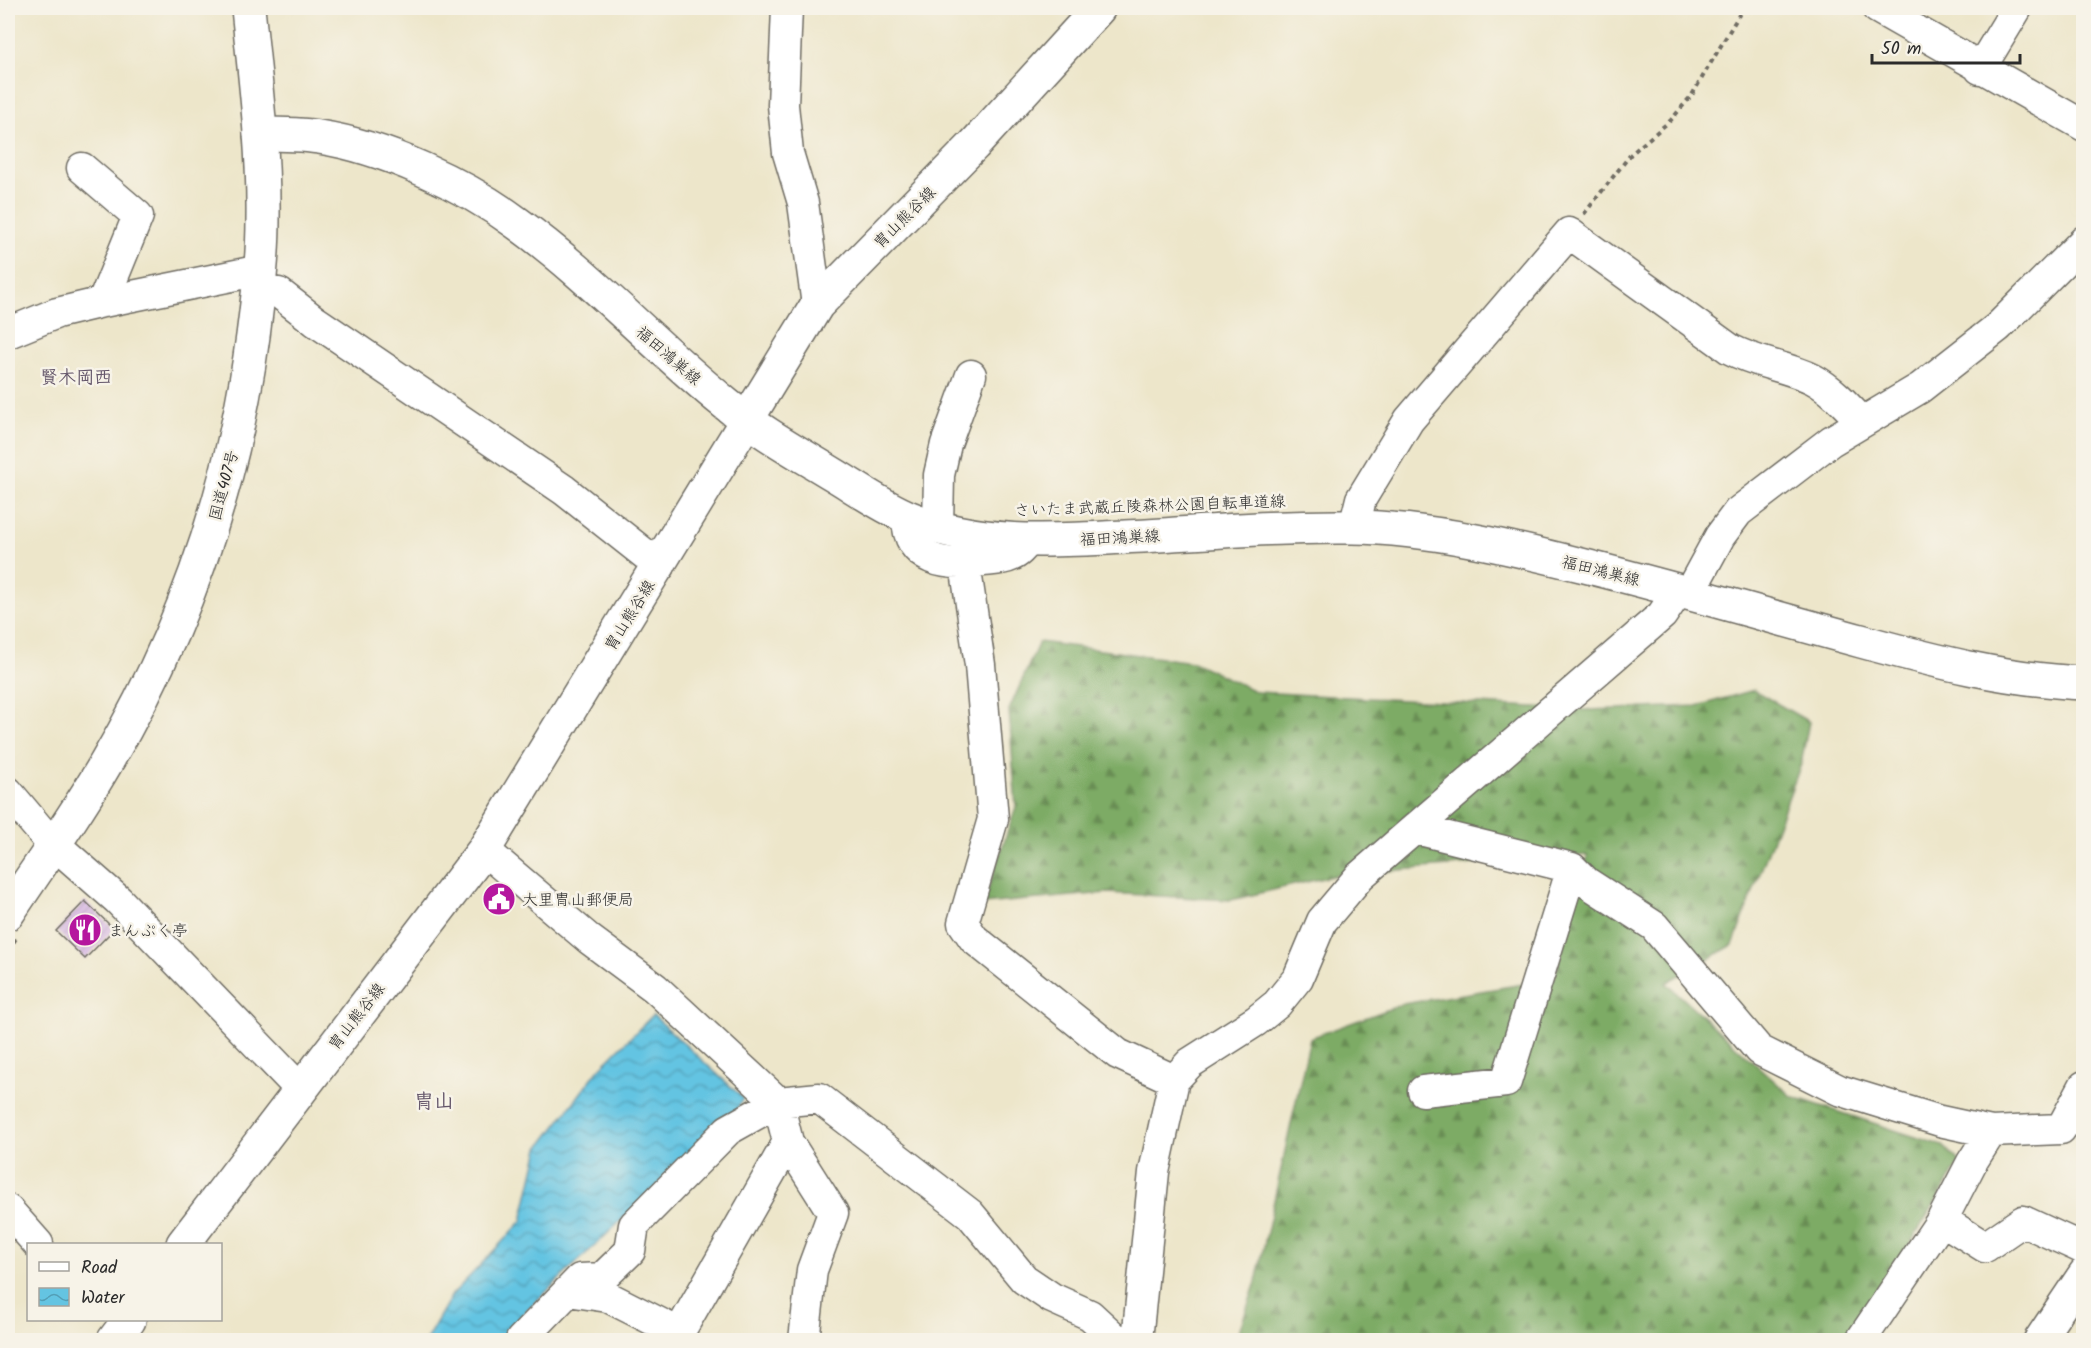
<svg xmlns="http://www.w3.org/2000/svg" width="2091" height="1348" font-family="Kalam,'Klee One',sans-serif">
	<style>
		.forest { fill: url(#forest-firs); stroke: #546b48; stroke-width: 1.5 }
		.water { fill: url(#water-waves); stroke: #487886; stroke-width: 1.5 }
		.building { fill: url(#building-hatch) }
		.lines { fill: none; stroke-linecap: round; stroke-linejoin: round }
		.minor-casing { stroke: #6f6c63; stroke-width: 33 }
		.major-casing { stroke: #6f6c63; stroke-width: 36 }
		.highway-casing { stroke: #6f6c63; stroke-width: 36 }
		.path { stroke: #6f6c63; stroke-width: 4; stroke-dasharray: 4.5 4.5; stroke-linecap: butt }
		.minor { stroke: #fff; stroke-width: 30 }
		.major { stroke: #fff; stroke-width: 33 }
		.highway { stroke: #fff; stroke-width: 33 }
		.labels { text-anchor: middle; stroke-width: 5; stroke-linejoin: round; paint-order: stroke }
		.street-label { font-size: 16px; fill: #2b2b2b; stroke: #f7f3e8 }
		.poi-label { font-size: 16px; fill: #2b2b2b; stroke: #f7f3e8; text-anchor: start }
		.neighbourhood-label { font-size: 18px; font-weight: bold; fill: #65576b; stroke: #f7f3e8 }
		.quarter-label { font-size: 20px; font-weight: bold; fill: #65576b; stroke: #f7f3e8 }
	</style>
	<defs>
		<pattern id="forest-firs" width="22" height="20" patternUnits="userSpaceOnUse" patternTransform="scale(1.5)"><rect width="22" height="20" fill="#7dab65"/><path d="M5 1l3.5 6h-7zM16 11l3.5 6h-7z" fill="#678b53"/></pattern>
		<pattern id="water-waves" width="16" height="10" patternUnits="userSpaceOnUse" patternTransform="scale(1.5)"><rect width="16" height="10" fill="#64c4e2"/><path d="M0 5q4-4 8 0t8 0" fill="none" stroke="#539fb7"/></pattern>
		<pattern id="building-hatch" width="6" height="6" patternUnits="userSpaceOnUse" patternTransform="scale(1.5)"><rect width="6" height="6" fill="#d0aae3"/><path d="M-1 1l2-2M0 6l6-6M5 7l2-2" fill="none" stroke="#a98bb8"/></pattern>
	</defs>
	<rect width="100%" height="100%" fill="#f7f3e8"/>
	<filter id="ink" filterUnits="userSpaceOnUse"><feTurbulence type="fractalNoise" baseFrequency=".0167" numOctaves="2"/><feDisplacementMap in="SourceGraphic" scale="12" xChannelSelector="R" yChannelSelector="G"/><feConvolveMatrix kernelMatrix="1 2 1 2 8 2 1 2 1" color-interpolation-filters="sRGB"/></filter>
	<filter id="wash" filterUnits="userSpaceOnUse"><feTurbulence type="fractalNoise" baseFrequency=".008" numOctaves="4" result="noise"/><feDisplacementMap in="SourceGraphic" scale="24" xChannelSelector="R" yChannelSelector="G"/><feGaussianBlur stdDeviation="1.35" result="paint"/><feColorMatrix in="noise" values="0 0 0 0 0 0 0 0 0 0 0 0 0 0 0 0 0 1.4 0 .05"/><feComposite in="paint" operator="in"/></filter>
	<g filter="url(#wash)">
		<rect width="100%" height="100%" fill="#ede6ca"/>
		<path class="forest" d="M1039 642 1193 662 1257 692 1588 710 1697 706 1754 690 1809 722 1801 764 1733 945 1666 983 1791 1096 1943 1146 1960 1162 1851 1340H1236L1256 1282 1310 1038 1403 1004 1554 979 1588 855 1336 875 1231 900 1107 893 983 904 1016 807 1009 710Z"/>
		<path class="water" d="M653 1015 743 1098 737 1110 524 1313 503 1340H426L452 1295 522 1221 539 1148 599 1069Z"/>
		<g id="blocks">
			<path class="building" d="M85 901 114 929 85 959 56 931Z"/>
		</g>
	</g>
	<g filter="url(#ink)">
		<use href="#blocks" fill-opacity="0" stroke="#6f6c63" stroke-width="1.5"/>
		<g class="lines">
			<g class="minor-casing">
				<path id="minor" d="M787 8 783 105 788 153 803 203 817 305
					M1877 8 2084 126
					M1980 69 2017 8
					M82 168 138 216 103 302
					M259 290 279 293 315 321 564 490 660 566
					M8 333 57 313 103 302 261 270
					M907 517C907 562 947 567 983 561 992 560 1003 560 1011 556 1019 553 1024 546 1029 540
					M938 527 939 475 946 444 971 375
					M1354 527 1361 499 1409 420 1569 233 1730 349C1758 364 1786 366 1813 379 1832 389 1848 407 1862 422
					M965 564 980 665 993 819 963 923 974 939 1118 1054 1174 1080
					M1689 593 1720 536 1738 512 1831 441 1920 388 1998 327 2084 241
					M8 792 45 836 118 900 300 1089
					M1416 829 1572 868 1586 882 1654 926 1759 1050 1839 1090 1940 1121 1991 1132
					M484 850 589 939 655 988 778 1102 788 1142 833 1213 812 1270 804 1340
					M1423 1091 1506 1082 1572 868
					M8 1210 38 1244
					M1942 1220 1985 1247 2023 1221 2084 1249
					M568 1291 608 1297 679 1333 788 1142
					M521 1340 580 1279 602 1278 630 1251 634 1225 728 1130 778 1102 819 1098 970 1214 1024 1279 1052 1298 1090 1315 1117 1340
					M1137 1340 1154 1172 1174 1080 1190 1063 1256 1021 1277 1004 1298 978 1322 921 1360 876 1662 615 1679 590
					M1861 1340 1942 1220 1972 1162 1991 1132 2061 1129 2084 1086
					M2039 1340 2084 1273"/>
			</g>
			<g class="major-casing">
				<path id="major" d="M260 134C280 134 300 134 319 137 384 147 464 184 517 223 591 276 655 347 726 404 759 431 797 452 833 474 858 489 883 507 910 518 979 546 1053 541 1125 537 1200 533 1276 526 1352 527 1430 528 1509 547 1585 566 1677 589 1769 616 1861 641 1934 661 2007 680 2084 683
					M183 1244 484 850 817 305 974 145 1099 8
					M114 1340 129 1320"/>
			</g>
			<g class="highway-casing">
				<path id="highway" d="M8 913C41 863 76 815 106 763 184 631 233 487 253 336 258 297 263 259 263 220 264 149 255 78 248 8"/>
			</g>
			<path class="path" d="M1584 214 1631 154 1671 120 1692 95 1743 8
				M8 950 17 937"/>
			<use href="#minor" class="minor"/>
			<use href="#major" class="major"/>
			<use href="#highway" class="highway"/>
		</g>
	</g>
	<defs>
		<g id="civic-disc" transform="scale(1.725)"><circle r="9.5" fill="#b5179e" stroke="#f7f3e8"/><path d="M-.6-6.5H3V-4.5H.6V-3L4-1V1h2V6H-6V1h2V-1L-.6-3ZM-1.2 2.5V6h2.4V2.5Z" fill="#fff"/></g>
		<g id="restaurant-disc" transform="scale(1.725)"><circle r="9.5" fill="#b5179e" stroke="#f7f3e8"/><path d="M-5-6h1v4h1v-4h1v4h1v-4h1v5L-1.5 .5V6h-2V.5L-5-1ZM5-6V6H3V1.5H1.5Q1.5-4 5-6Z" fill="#fff"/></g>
	</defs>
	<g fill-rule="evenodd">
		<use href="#civic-disc" x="499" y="899"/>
		<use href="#restaurant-disc" x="85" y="930"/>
	</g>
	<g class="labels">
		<g class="street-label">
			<text transform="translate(904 217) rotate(-45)" y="6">胄山熊谷線</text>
			<text transform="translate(669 355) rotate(41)" y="6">福田鴻巣線</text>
			<text transform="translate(223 485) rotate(-75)" y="6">国道407号</text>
			<text transform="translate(1150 505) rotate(-2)" y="6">さいたま武蔵丘陵森林公園自転車道線</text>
			<text transform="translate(1120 537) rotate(-3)" y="6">福田鴻巣線</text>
			<text transform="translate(1601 570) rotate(14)" y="6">福田鴻巣線</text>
			<text transform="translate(629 615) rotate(-58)" y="6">胄山熊谷線</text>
			<text transform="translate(356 1016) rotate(-52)" y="6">胄山熊谷線</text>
		</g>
		<g class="poi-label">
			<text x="522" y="905">大里冑山郵便局</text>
			<text x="108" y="936">まんぷく亭</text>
		</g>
		<g class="neighbourhood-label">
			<text x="76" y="383">賢木岡西</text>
		</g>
		<g class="quarter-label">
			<text x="434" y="1108">冑山</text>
		</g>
	</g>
	<rect width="2091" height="1348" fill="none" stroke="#f7f3e8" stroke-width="30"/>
	<rect x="27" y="1243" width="195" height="78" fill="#f7f3e8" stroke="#a5a39c" stroke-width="1.5"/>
	<rect x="39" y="1262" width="30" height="9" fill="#ffffff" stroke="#a5a39c" stroke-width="1.5"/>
	<text x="81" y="1273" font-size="18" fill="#2b2b2b">Road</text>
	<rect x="39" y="1288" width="30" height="18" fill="url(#water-waves)" stroke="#a5a39c" stroke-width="1.5"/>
	<text x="81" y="1303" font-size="18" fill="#2b2b2b">Water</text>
	<path d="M1872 54v9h148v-9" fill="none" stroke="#2b2b2b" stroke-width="3"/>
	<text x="1881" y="54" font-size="18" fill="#2b2b2b" stroke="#f7f3e8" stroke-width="4.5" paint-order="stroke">50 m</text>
</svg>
